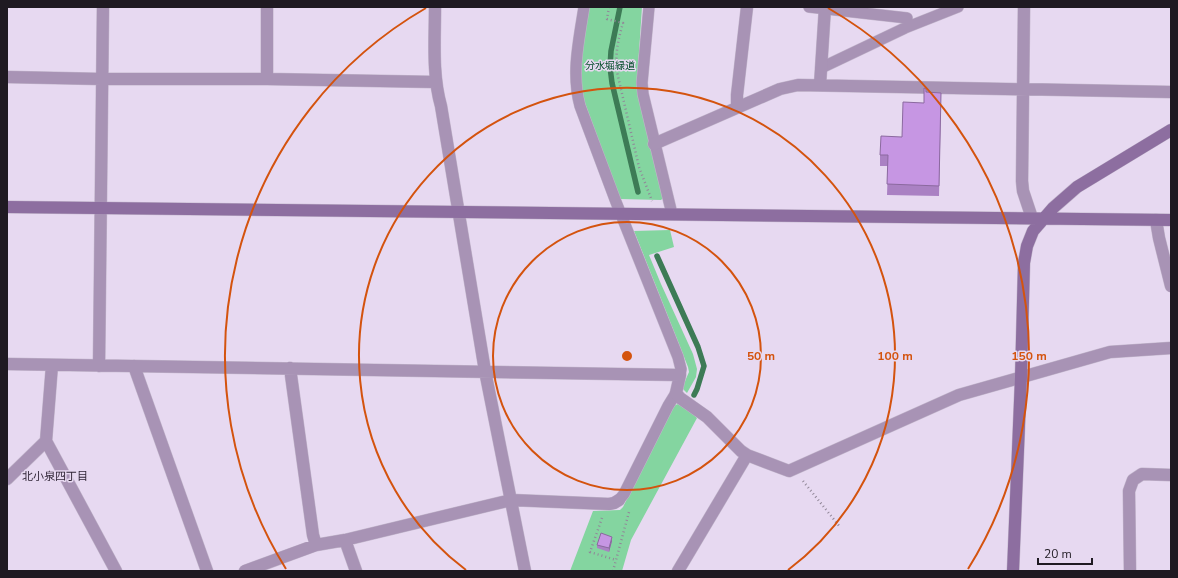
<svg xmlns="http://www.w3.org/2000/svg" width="1178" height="578" font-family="'Nunito Sans','Noto Sans JP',sans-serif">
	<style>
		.green { fill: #84d5a0 }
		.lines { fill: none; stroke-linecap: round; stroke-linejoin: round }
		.stream { stroke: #3d7b56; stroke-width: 5.5 }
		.lane-casing { stroke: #c3b7cc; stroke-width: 12 }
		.street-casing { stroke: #c3b7cc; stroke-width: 13 }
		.secondary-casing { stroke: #c3b7cc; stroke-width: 13 }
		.path { stroke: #918798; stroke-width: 2.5; stroke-dasharray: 1 3; stroke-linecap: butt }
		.lane { stroke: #a893b5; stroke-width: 11 }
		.street { stroke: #a893b5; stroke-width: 12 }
		.secondary { stroke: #8d6ea0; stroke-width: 12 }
		.wall { fill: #aa81c3 }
		.shaded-wall { fill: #8b699f }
		.building { fill: #c696e3; stroke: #8b699f }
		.ring { fill: none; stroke: #d4530e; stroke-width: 2 }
		.labels { text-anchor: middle; stroke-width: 3; stroke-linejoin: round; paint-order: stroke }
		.park-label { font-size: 10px; fill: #014b26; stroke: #e7d9f1 }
		.neighbourhood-label { font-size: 11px; fill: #312637; stroke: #e7d9f1 }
		.centre { fill: #d4530e; stroke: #e7d9f1; stroke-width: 2 }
		.ring-label { font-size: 12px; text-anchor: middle; font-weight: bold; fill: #d4530e; stroke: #e7d9f1; stroke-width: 3; stroke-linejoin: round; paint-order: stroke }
	</style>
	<rect width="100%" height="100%" fill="#e7d9f1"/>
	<path class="green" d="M589 7H642L637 83 664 197 661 200 620 199 582 95 581 62Z
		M670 230 674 247 649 255 661 284 693 354 697 369 696 377 687 393 682 388 689 372 688 367 634 231Z
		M678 404 684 406 697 418 631 540 622 571H570L593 511 620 510 623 507 673 406Z"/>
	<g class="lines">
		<path class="stream" d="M620 7 611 51 610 67 612 83 638 192
			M657 256 698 347 704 366 697 389 694 395"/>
		<g class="lane-casing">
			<path id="lane" d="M584 7C579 40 571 73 580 106L616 202 678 357 681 369 680 375
				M649 7 642 83 643 94 672 214
				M809 7 907 18
				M821 68 905 28 958 7
				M619 500 624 494 668 406 676 393"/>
		</g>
		<g class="street-casing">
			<path id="street" d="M435 7C435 40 432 74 441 106L485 371 525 571
				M1024 7 1022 181 1023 191 1032 218
				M7 77 102 79H267L436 82
				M267 79V7
				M820 85 825 7
				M737 107V95L747 7
				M654 144 780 89 798 85 1171 92
				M1156 220 1159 238 1171 286
				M7 364 680 375 676 393 680 398 707 417 741 451 747 455 789 471 959 395 1110 352 1171 348
				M99 366 103 7
				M134 366 207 571
				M290 368 313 535 316 545
				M46 441 116 571
				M7 479 46 441 52 365
				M345 540 356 571
				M245 571 316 545 345 540 511 500 609 504 614 503 619 500
				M678 571 747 455
				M1130 571 1129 491 1133 480 1142 474 1171 475"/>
		</g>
		<g class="secondary-casing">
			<path id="secondary" d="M7 207 1171 220
				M1013 571 1021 377 1024 263 1027 246 1033 231 1053 208 1077 187 1171 130"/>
		</g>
		<path class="path" d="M609 7 607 19 623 23C618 40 615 54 617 72L639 167 652 201
			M803 481 840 527
			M602 518 590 552 616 560
			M613 571 629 512"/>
		<use href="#lane" class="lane"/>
		<use href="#street" class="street"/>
		<use href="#secondary" class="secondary"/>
	</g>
	<path class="wall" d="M926 92 941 103 939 196 887 195 888 166H880V155L902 137 924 103Z
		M612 541 609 552 597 548V545Z"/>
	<path class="shaded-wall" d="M612 537V541L609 552V548Z"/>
	<path class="building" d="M924 88 926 89V92L941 93 939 186 887 184 888 155H880L881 136 902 137 903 102 924 103Z
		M601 533 612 537 609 548 597 545Z"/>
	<g class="ring">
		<circle cx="627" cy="356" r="134"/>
		<path d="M466 570A268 268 0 1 1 788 570"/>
		<path d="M286 569A402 402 0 0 1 426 8M828 8A402 402 0 0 1 968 569"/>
	</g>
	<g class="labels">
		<g class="park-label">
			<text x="610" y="69">分水堀緑道</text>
		</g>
		<g class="neighbourhood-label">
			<text x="55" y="480">北小泉四丁目</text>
		</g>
	</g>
	<circle cx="627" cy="356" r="6" class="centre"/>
	<g class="ring-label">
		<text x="761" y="360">50 m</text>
		<text x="895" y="360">100 m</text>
		<text x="1029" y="360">150 m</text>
	</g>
	<rect width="1178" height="578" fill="none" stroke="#1f1a22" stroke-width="16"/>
	<path d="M1038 558v6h54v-6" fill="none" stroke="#1f1a22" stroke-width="2"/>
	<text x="1044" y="558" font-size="12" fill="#1f1a22" stroke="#e7d9f1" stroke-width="3" paint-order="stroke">20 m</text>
</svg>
